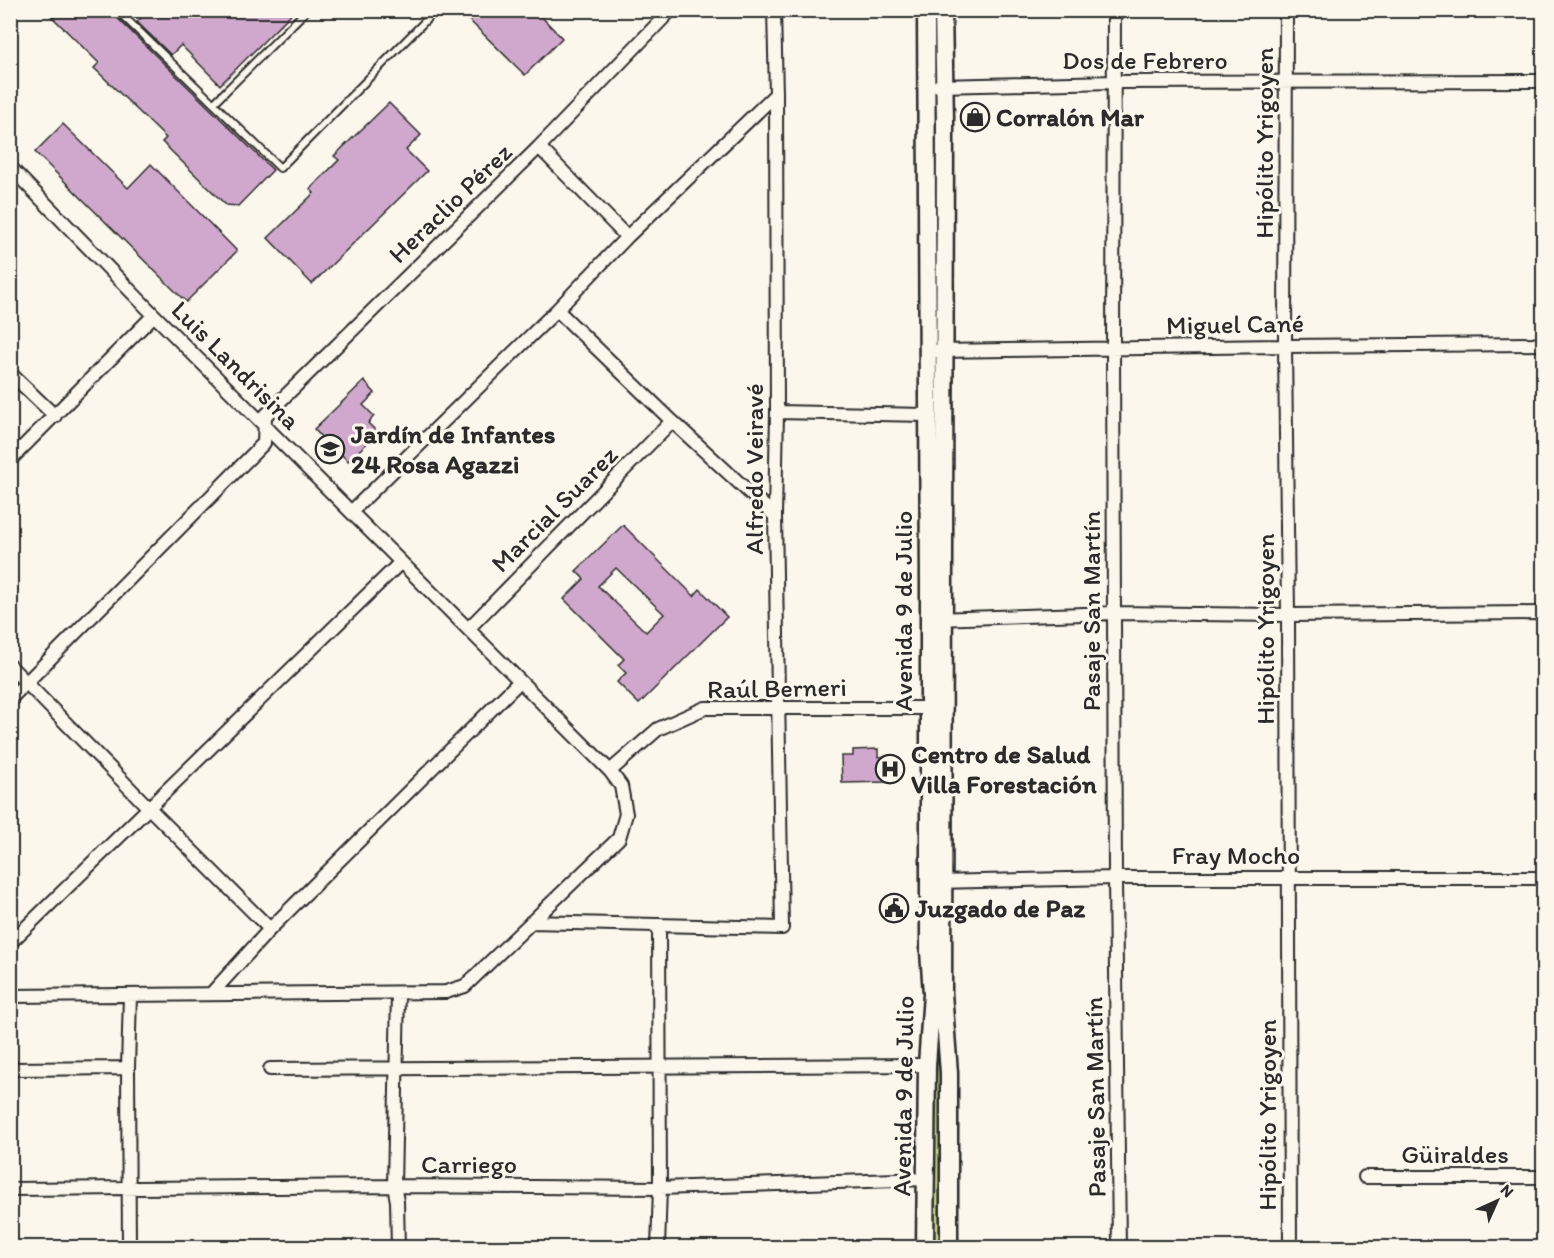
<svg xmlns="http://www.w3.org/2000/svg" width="1554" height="1258" font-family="Itim,sans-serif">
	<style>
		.green { fill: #cbdb8f; stroke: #7b835d; stroke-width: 1.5 }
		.building { fill: #d1a8cd; stroke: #2b2b2b; stroke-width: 1.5; fill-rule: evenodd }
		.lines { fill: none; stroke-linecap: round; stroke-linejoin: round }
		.service-casing { stroke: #2b2b2b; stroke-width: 10 }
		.minor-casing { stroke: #2b2b2b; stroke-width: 16 }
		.secondary-casing { stroke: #2b2b2b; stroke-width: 21 }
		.service { stroke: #fbf7ec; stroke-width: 6 }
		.minor { stroke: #fbf7ec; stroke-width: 12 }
		.secondary { stroke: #fbf7ec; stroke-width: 16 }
		.labels { text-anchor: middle; stroke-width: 6; stroke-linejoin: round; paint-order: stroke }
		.street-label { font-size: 26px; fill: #2b2b2b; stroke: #fbf7ec }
		.poi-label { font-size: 26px; font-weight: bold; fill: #2b2b2b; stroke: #fbf7ec; text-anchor: start }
	</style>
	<rect width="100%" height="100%" fill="#fbf7ec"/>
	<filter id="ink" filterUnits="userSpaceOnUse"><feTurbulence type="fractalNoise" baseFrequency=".0167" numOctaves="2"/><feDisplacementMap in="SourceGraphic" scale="12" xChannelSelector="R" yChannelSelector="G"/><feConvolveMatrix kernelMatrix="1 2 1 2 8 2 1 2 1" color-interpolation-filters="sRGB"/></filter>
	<g filter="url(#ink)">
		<path class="green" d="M940 1040 939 1247 932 1248 935 1054Z"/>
		<path class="building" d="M45 10H109L273 170 238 206 226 205 162 142 166 138 94 68 99 63Z
			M149 10H295L220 85 181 45 171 55 137 22Z
			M478 10H535L562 38 525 75 469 20Z
			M389 103 421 135 406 150 427 171 312 284 268 238 314 193 310 189 339 160 334 156Z
			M63 124 128 188 151 164 237 251 186 302 35 152Z
			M364 381 375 393 363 405 374 416 368 423 378 433 348 461 339 452 330 460 321 451 328 444 314 429Z
			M623 525 694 596 700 589 727 617 639 704 617 682 626 673 618 665 624 659 564 599 584 579 576 571ZM616 568 664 614 646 632 598 586Z
			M878 749V757L889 756 890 782 842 783 841 756H853V750Z"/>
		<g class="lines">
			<g class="service-casing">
				<path id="service" d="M117 10 280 168 436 10
					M214 103 307 10"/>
			</g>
			<g class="minor-casing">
				<path id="minor" d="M1114 10 1113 349 1115 878 1119 1248
					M1286 10 1285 346 1288 615 1290 1248
					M938 86 1114 82 1544 81
					M539 147 627 237
					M10 167 154 315 610 771 621 786 626 814 619 838 465 986 446 992 10 996
					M557 310 672 421 775 516
					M937 351 1285 346 1544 344
					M10 373 55 416
					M777 412 927 415
					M10 460 154 315
					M351 512 557 310 627 237 776 94
					M936 619 1114 613 1288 615 1544 613
					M468 629 672 421
					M10 666 148 807 270 929
					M10 699 264 443 265 416 539 147 671 10
					M610 771 658 729 705 708H928
					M936 882 1115 878H1544
					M531 922 782 928 775 516 777 412 776 94 774 10
					M10 943 401 562
					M398 993 394 1186 397 1201 398 1248
					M211 994 270 929 520 681
					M10 1069 128 1068
					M270 1069 927 1065
					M1365 1177H1544
					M10 1189 394 1186 660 1188 927 1179
					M129 1248 128 1068 130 995
					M658 1248 660 1188 659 925"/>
			</g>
			<g class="secondary-casing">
				<path id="secondary" d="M943 10 945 121 943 993 949 1073V1248
					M925 1248 927 1065 932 994 929 951V588L926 10"/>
			</g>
			<use href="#service" class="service"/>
			<use href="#minor" class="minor"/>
			<use href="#secondary" class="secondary"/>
		</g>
	</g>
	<defs>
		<g id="shop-ring" transform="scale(1.5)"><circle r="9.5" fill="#fbf7ec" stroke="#2b2b2b" stroke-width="1.5"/><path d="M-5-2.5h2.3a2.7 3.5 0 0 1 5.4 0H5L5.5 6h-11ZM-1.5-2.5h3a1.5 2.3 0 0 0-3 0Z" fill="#2b2b2b"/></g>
		<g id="school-ring" transform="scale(1.5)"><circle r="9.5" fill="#fbf7ec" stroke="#2b2b2b" stroke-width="1.5"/><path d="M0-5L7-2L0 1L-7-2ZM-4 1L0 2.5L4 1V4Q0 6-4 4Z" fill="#2b2b2b"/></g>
		<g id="hospital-ring" transform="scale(1.5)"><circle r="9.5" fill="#fbf7ec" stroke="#2b2b2b" stroke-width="1.5"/><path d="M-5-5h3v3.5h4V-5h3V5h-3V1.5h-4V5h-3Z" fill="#2b2b2b"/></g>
		<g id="civic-ring" transform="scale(1.5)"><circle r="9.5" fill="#fbf7ec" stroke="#2b2b2b" stroke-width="1.5"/><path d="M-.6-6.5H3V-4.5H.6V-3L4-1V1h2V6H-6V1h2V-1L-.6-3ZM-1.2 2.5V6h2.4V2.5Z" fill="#2b2b2b"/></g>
	</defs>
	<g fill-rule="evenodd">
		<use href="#shop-ring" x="975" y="117"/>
		<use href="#school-ring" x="330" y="449"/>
		<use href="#hospital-ring" x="890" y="769"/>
		<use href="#civic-ring" x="894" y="908"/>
	</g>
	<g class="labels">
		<g class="street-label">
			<text x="1145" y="69">Dos de Febrero</text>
			<text transform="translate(1264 143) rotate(-90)" y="9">Hipólito Yrigoyen</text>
			<text transform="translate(450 203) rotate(-44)" y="9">Heraclio Pérez</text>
			<text transform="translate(1235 324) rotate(-1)" y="9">Miguel Cané</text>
			<text transform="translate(236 365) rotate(45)" y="9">Luis Landrisina</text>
			<text transform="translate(754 469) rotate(-90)" y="9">Alfredo Veiravé</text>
			<text transform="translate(554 509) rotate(-45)" y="9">Marcial Suarez</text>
			<text transform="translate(903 611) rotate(-90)" y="9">Avenida 9 de Julio</text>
			<text transform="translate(1091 611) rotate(-90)" y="9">Pasaje San Martín</text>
			<text transform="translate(1265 629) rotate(-90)" y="9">Hipólito Yrigoyen</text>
			<text transform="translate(777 688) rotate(-1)" y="9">Raúl Berneri</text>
			<text x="1236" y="864">Fray Mocho</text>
			<text transform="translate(903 1096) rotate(-89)" y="9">Avenida 9 de Julio</text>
			<text transform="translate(1095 1097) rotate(-91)" y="9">Pasaje San Martín</text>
			<text transform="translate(1267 1115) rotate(-90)" y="9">Hipólito Yrigoyen</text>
			<text x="1455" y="1163">Güiraldes</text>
			<text x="469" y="1173">Carriego</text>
		</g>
		<g class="poi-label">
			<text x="996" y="126">Corralón Mar</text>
			<text x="351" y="443">Jardín de Infantes<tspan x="351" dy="30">24 Rosa Agazzi</tspan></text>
			<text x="911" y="763">Centro de Salud<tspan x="911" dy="30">Villa Forestación</tspan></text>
			<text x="915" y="917">Juzgado de Paz</text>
		</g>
	</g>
	<rect width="1554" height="1258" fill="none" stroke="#fbf7ec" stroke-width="36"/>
	<rect x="18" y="18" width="1518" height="1222" fill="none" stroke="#2b2b2b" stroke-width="2" filter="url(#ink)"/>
	<g transform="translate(1497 1201) rotate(45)" stroke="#fbf7ec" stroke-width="4.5" paint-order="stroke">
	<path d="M0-4.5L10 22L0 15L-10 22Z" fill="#2b2b2b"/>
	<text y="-9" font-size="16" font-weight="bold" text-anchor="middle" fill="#2b2b2b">N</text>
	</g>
</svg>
